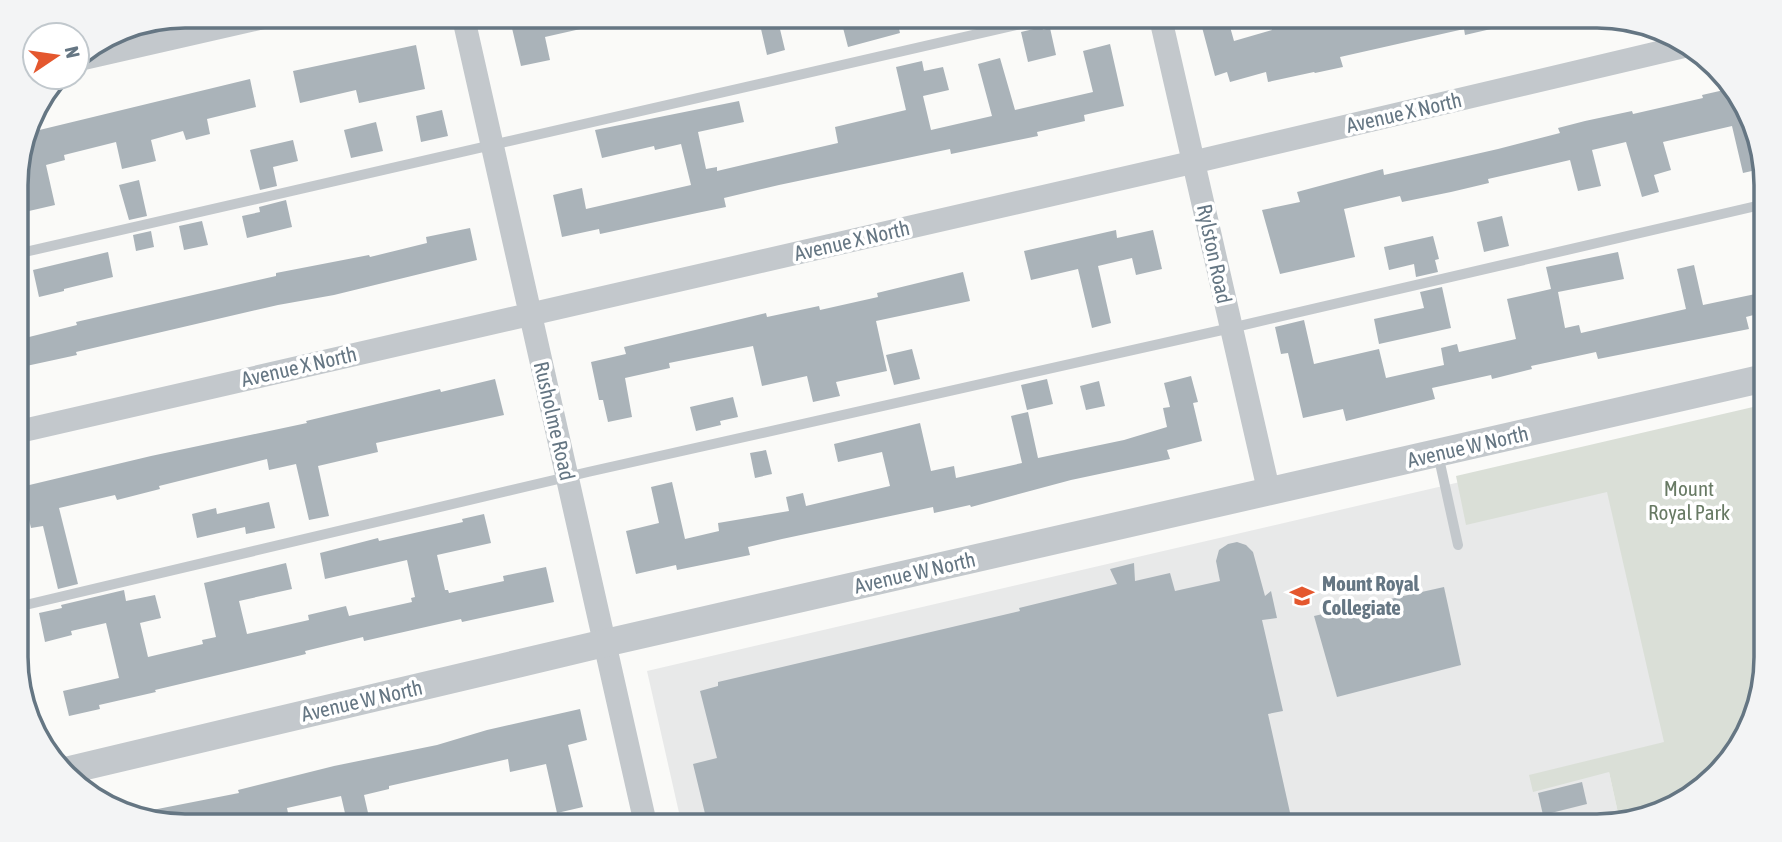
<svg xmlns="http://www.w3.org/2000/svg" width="1782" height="842" font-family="'Asap Condensed',sans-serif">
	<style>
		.built { fill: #e8e9e9 }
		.green { fill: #dadfd7 }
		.building { fill: #aab3b9 }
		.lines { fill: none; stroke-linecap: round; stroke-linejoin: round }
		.service { stroke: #c3c8cc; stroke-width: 10 }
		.minor { stroke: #c3c8cc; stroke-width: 23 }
		.tertiary { stroke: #c3c8cc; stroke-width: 28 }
		.labels { text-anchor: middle; stroke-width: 7; stroke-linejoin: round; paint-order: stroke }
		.street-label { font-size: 21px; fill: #657683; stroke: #fff }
		.park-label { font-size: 21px; fill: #687a64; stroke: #fff }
		.poi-label { font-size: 21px; font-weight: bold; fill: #657683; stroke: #fff; text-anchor: start }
		.rim { fill: none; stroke: #657683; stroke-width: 3.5 }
	</style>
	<rect width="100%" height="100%" fill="#fafaf8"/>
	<path class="built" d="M1460 482 1610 488 1670 744 1609 772 1620 822 1607 826H682L647 671Z"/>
	<path class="green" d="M1766 404V657L1749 731 1691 798 1620 822 1609 772 1533 792 1529 775 1664 742 1607 492 1466 525 1456 476Z"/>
	<path class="building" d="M546 16H606L607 23 545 37 550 60 521 66 511 24Z
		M872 16H896L900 33 848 47 842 24Z
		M1199 16H1227L1234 41 1272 30 1269 16H1355L1356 24 1393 16H1516L1517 23 1465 35 1464 29 1340 57 1343 67 1315 73 1314 72 1268 82 1266 72 1230 82 1227 72 1215 76Z
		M779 25 785 50 767 55 761 29Z
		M1042 27 1043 30 1050 28 1056 55 1028 62 1021 32Z
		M1110 44 1124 106 1084 115 1085 121 1037 132 1038 136 999 144 951 154 950 149 779 185 724 198 726 207 697 213 600 234 599 229 562 237 553 195 582 188 586 209 691 185 681 144 655 150 654 146 602 158 595 130 739 101 744 122 698 132 706 169 717 167V171L838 143 835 127 906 110 896 67 922 61 924 71 943 67 949 90 923 96 931 130 992 116 978 64 1000 58 1015 110 1093 92 1083 51Z
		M416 45 425 89 359 103 356 90 300 103 293 71Z
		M250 79 256 107 207 119 210 134 186 140 183 131 151 140 156 161 122 169 116 142 64 155 65 160 46 165 55 205 16 214V190L22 189 18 169 27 133Z
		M1725 80 1737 91 1765 168 1743 173 1732 126 1663 142 1671 170 1654 175 1659 192 1642 197 1626 142 1592 150 1601 186 1578 191 1570 160 1488 179 1489 183 1451 192 1402 202 1400 196 1344 209 1355 257 1280 274 1262 210 1300 202 1297 192 1383 169 1384 175 1498 149 1560 133 1558 128 1585 121 1632 111 1633 114 1703 98 1702 95 1724 90 1722 81Z
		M442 110 448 136 421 142 416 116Z
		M376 122 383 151 351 158 344 130Z
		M293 140 298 161 273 167 277 186 260 190 250 150Z
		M139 180 147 216 129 220 119 185Z
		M286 200 292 227 247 238 242 216 260 212 259 207Z
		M1502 216 1509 246 1484 252 1477 222Z
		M202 221 208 245 184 250 179 226Z
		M470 228 477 260 334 295 278 305 76 352 77 355 17 368V340L77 325 76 322 276 276V273L369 255 370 257 427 243 426 237Z
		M1116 230 1117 238 1153 230 1162 269 1136 275 1132 258 1098 266 1111 323 1092 328 1078 269 1031 280 1024 251Z
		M151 231 154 247 136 251 133 235Z
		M1433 236 1439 259 1435 260 1438 272 1416 277 1414 264 1389 270 1384 247Z
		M108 252 113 277 64 289V291L39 297 33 270Z
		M1618 252 1624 279 1558 292 1565 328 1579 325 1581 333 1686 309 1677 269 1694 265 1703 305 1765 292V312L1746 317 1749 329 1598 359 1596 352 1531 366 1532 369 1492 379 1491 375 1432 388 1435 399 1346 421 1343 409 1303 418 1288 353 1281 354 1275 327 1304 320 1314 364 1379 349 1386 378 1444 365 1441 348 1457 344 1459 352 1516 339 1507 299 1551 289 1546 267Z
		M963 272 970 301 876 321 887 371 836 382 840 396 813 402 807 376 762 386 753 346 669 363 670 368 625 378 632 417 608 422 603 400H599L591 362 626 354 624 347 766 313 767 317 819 306 820 310 878 297 877 293Z
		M1442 287 1451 328 1379 344 1374 319 1424 308 1420 292Z
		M912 349 920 379 894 385 886 355Z
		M1191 376 1198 402 1193 403 1202 441 1167 450 1170 459 1071 480 971 507 970 505 934 513 933 507 782 539 748 547 750 555 726 560 677 570 676 565 636 574 626 531 659 523 651 487 672 482 685 539 719 531 718 523 789 511 786 497 803 493 806 506 890 486 882 452 838 462 834 444 920 423 931 471 954 466 956 478 1022 463 1011 416 1028 412 1038 458 1124 440 1167 427 1163 408 1170 407 1164 383Z
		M495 379 504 415 376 443 378 452 318 466 329 516 309 520 296 464 269 470 267 459 159 486 160 489 117 500 115 495 59 508 78 584 58 589 43 526 31 528 21 487 151 456 307 423 306 421 440 389 441 392Z
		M1047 379 1053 404 1027 410 1021 385Z
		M1099 381 1105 406 1086 410 1080 386Z
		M733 397 738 417 720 421 721 425 696 431 690 407Z
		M766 450 772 474 755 478 750 453Z
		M269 502 275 528 246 534 245 527 197 538 192 514 216 508 217 514Z
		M484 514 491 543 437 555 445 590H448L449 593 504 581 503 576 546 567 554 602 462 622 461 619 364 641 363 637 305 651 306 654 155 690 156 692 99 705 100 709 69 716 63 691 119 678 106 623 71 631 72 635 45 642 39 613 62 608 61 605 124 590 126 601 155 595 161 618 140 623 148 657 203 644 202 640 216 637 204 583 286 563 292 589 239 601 247 634 309 620 308 615 346 606 349 616 412 602 411 598 415 597 407 560 325 579 320 553 378 538 379 541 463 522 462 519Z
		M1237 542 1246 545 1253 552 1265 596 1271 591 1277 618 1262 620 1283 711 1268 714 1293 826H708L693 764 717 758 700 691 718 686V682L1020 611 1019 608 1117 584 1110 569 1134 563 1135 581 1170 573 1175 591 1220 581 1216 561 1219 550 1228 544Z
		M1444 587 1461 665 1337 697 1314 616Z
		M580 709 587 740 568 745 583 807 557 813 546 764 510 772 508 759 389 786V789L364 795 371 826H348L341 796 287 808 288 813 269 817 271 826H185L132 814 239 793 238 790 334 766 437 745 487 730Z
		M1582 782 1587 804 1543 815 1538 793Z"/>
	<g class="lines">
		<path class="service" d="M16 254 1056 16
			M1438 454 1458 545
			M17 607 588 472 1231 328 1765 204"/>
		<path class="minor" d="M463 16 646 826
			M1160 16 1269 492
			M77 60 270 16
			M17 432 1194 162 1686 46"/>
		<path class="tertiary" d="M65 771 605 643 1765 378"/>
	</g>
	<defs>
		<g id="school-bare" transform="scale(1.89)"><path d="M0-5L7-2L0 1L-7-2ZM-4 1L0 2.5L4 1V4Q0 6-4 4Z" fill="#e4572e" stroke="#fff" stroke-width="2.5" paint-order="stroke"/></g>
	</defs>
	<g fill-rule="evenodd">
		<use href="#school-bare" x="1302" y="596"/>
	</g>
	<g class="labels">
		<g class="street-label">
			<text transform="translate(1404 113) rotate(-13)" y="7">Avenue X North</text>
			<text transform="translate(852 241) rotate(-13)" y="7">Avenue X North</text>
			<text transform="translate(1214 254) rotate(78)" y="7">Rylston Road</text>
			<text transform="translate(299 367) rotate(-13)" y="7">Avenue X North</text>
			<text transform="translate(554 421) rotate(77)" y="7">Rusholme Road</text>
			<text transform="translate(1468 447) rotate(-13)" y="7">Avenue W North</text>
			<text transform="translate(915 573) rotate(-13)" y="7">Avenue W North</text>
			<text transform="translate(362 701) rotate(-13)" y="7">Avenue W North</text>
		</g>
		<g class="park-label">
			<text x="1689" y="496">Mount<tspan x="1689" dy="24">Royal Park</tspan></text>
		</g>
		<g class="poi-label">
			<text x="1322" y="591">Mount Royal<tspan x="1322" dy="24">Collegiate</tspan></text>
		</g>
	</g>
	<path d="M0 0H1782V842H0ZM185 28H1597A157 157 0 0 1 1754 185V657A157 157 0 0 1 1597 814H185A157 157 0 0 1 28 657V185A157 157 0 0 1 185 28Z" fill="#f3f4f5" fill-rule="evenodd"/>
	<path class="rim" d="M185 28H1597A157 157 0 0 1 1754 185V657A157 157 0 0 1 1597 814H185A157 157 0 0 1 28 657V185A157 157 0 0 1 185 28Z"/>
	<g transform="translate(56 56) rotate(77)"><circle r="33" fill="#ffffff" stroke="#c1c8cd" stroke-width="2"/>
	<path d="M0-5L12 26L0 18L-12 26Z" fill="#e4572e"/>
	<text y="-10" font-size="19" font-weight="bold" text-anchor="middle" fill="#657683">N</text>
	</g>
</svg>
